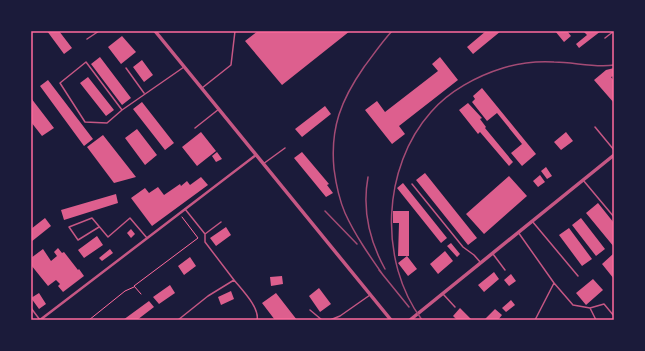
<svg xmlns="http://www.w3.org/2000/svg" width="645" height="351" font-family="'PT Sans',sans-serif">
	<style>
		.building { fill: #dd5f8e }
		.lines { fill: none; stroke-linecap: round; stroke-linejoin: round }
		.path { stroke: #ff6b9d; stroke-width: 1 }
		.service { stroke: #c65784; stroke-width: 1.5 }
		.minor { stroke: #c65784; stroke-width: 2.5 }
		.tertiary { stroke: #c65784; stroke-width: 3.5 }
		.rail { stroke: #a44b75; stroke-width: 1.5 }
		.neatline { fill: none; stroke: #ff6b9d; stroke-width: 1.5 }
	</style>
	<rect width="100%" height="100%" fill="#1b1b3a"/>
	<path class="building" d="M47 31H59L72 48 64 54Z
		M258 31H350L282 85 245 41Z
		M486 31H501L473 54 467 47Z
		M555 31H567L571 36 564 42Z
		M583 31H601L579 48 576 44 587 35Z
		M122 36 136 52 121 64 108 47Z
		M100 57 131 98 122 105 91 64Z
		M440 57 458 80 399 126 405 134 392 144 365 110 377 101 385 112 438 71 432 64Z
		M142 60 153 75 144 82 133 67Z
		M614 68V76L611 77 614 81V103L594 80 606 70Z
		M88 77 114 110 106 116 80 83Z
		M48 80 93 139 84 146 40 86Z
		M482 88 536 154 522 166 511 153 522 144 497 113 487 121 472 102 475 99 473 96Z
		M31 98 54 128 42 136 31 122Z
		M142 102 174 143 165 150 133 109Z
		M468 103 482 118 480 119 486 127 485 128 513 162 509 166 480 132 478 134 459 110Z
		M325 106 331 114 302 137 295 129Z
		M137 129 157 155 145 165 125 138Z
		M201 132 216 151 197 166 182 147Z
		M566 132 573 141 561 150 554 142Z
		M103 135 136 177 114 183 87 147Z
		M217 152 222 159 216 162 212 156Z
		M302 152 329 184 327 185 333 193 326 197 294 158Z
		M546 167 552 176 547 179 541 171Z
		M425 173 477 238 468 245 416 180Z
		M540 175 545 182 538 187 533 181Z
		M509 176 527 196 484 234 466 214Z
		M201 177 208 185 152 226 131 198 145 188 149 193 158 187 164 195 180 184 181 186 187 181 190 185Z
		M403 183 447 238 441 243 397 188Z
		M116 194 118 203 64 220 61 210Z
		M598 203 614 223V247L586 213Z
		M393 211H409V256H398L399 223H393Z
		M45 218 51 226 31 242V229Z
		M581 218 605 249 596 256 572 225Z
		M226 227 231 235 216 246 210 238Z
		M569 228 592 259 582 266 559 235Z
		M131 229 135 234 131 238 127 233Z
		M97 236 103 245 84 258 78 250Z
		M451 243 460 254 457 257 447 246Z
		M58 248 62 253 64 252 78 270 79 269 84 276 63 292 58 286 60 284 56 280 48 286 31 265V258L43 249 51 261 57 256 54 252Z
		M110 249 113 253 102 261 99 258Z
		M445 251 453 261 438 274 430 264Z
		M613 254 614 255V279L602 264Z
		M407 256 417 269 408 276 398 263Z
		M190 257 196 266 184 275 178 266Z
		M494 272 499 279 484 292 478 285Z
		M511 274 516 281 509 286 504 280Z
		M282 276 283 284 271 286 270 277Z
		M593 279 603 290 586 305 576 293Z
		M170 285 175 293 159 304 153 297Z
		M319 288 331 304 320 312 309 296Z
		M231 291 234 299 221 305 218 297Z
		M39 293 46 304 39 309 31 298Z
		M276 293 297 320H275L262 303Z
		M511 300 515 305 506 312 502 308Z
		M149 301 154 307 137 320H123Z
		M460 308 472 320H457L453 316Z
		M495 309 502 315 498 320H484Z"/>
	<g class="lines">
		<path class="path" d="M141 294 134 286 198 238 182 217
			M89 320 125 291 134 287"/>
		<path class="service" d="M605 38 614 31
			M87 39 99 31
			M86 62 122 110 107 123 85 122 60 83Z
			M126 68 144 93
			M202 88 231 65 235 31
			M122 110 184 67
			M595 127 614 150
			M195 128 219 109
			M263 164 285 148
			M583 180 614 217
			M412 184 463 247 474 255 481 263
			M185 209 205 234 221 222
			M532 221 578 276
			M99 227 78 240 69 227 92 218 108 237 130 218 147 238
			M518 232 554 283 573 305 590 308 604 304 614 316
			M493 254 505 270
			M31 279V278
			M234 280C242 290 260 308 257 320
			M443 294 455 307
			M31 308 40 320
			M590 308 596 320
			M310 310 322 320
			M178 320 208 296 234 280 205 242V234
			M330 320 340 316 370 295
			M535 320 554 283"/>
		<path class="minor" d="M40 320 256 155"/>
		<path class="tertiary" d="M155 31 391 320
			M410 320 614 155"/>
		<path class="rail" d="M368 177C362 210 369 240 385 269
			M325 211 357 244
			M379 270 409 307
			M383 275C369 255 355 235 345 213 339 199 336 184 334 169 330 128 341 100 364 67 373 55 382 42 392 31
			M422 320C378 261 382 167 431 112 449 91 477 76 503 68 519 63 536 61 554 62 574 62 594 68 614 65"/>
	</g>
	<rect width="645" height="351" fill="none" stroke="#1b1b3a" stroke-width="64"/>
	<rect x="32" y="32" width="581" height="287" class="neatline"/>
</svg>
